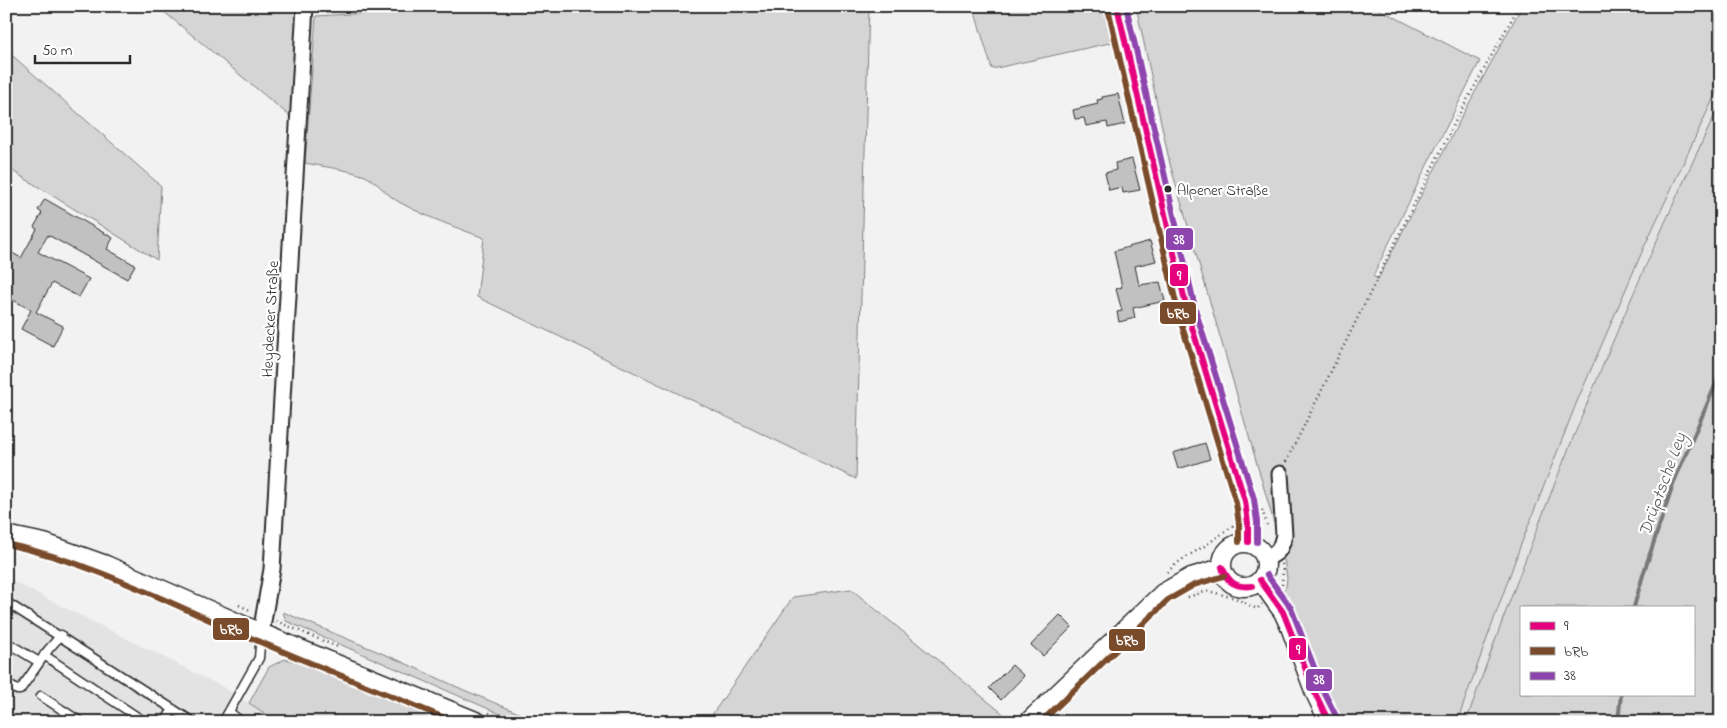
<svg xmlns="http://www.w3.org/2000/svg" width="1727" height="728" font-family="'Indie Flower',sans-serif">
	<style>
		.built { fill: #e3e3e3 }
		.green { fill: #d5d5d5; stroke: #808080; fill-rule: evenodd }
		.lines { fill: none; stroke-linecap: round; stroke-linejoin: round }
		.stream { stroke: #787878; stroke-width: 4 }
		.building { fill: #c1c1c1; stroke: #2b2b2b }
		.service-casing { stroke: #2b2b2b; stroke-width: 11 }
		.minor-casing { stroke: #2b2b2b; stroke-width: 19 }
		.tertiary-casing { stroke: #2b2b2b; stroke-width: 21 }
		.path { stroke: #2b2b2b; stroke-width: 2.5; stroke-dasharray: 1 4; stroke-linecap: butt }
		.service { stroke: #fff; stroke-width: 8 }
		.minor { stroke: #fff; stroke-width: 15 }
		.tertiary { stroke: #fff; stroke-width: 18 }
		.bus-1-casing { stroke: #fff; stroke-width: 10 }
		.bus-2-casing { stroke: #fff; stroke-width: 10 }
		.bus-3-casing { stroke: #fff; stroke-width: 10 }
		.bus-1 { stroke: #e5007d; stroke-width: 6 }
		.bus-2 { stroke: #7a4b2a; stroke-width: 6 }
		.bus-3 { stroke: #8e44ad; stroke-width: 6 }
		.bus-dot { fill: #2b2b2b; stroke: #fff; stroke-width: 2 }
		.labels { text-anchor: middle; stroke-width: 4.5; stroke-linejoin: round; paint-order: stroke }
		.bus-label { font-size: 15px; fill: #2b2b2b; stroke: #fff; text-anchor: start }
		.street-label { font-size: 16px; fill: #2b2b2b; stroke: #fff }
		.water-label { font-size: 18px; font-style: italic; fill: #585858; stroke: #fff }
		.line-badge { stroke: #fff; stroke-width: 2 }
		.badge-label { font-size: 14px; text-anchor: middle; font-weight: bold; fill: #fff }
	</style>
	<rect width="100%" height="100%" fill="#f2f2f2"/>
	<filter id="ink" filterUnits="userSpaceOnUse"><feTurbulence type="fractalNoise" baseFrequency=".02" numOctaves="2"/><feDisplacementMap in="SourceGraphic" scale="10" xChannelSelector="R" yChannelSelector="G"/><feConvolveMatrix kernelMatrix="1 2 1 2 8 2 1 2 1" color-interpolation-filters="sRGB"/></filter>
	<g filter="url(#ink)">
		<path class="built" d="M1721 82V102L1651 251 1584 407 1528 552 1466 722H1457L1520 547 1576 404 1645 245Z
			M6 578 225 688 278 722H6Z"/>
		<path class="green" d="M157 6H301L292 118Z
			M404 6H869L856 479 477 297 484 238C455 227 426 217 399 202 386 195 378 182 365 176 346 169 324 167 305 163L316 16 403 11Z
			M973 6H1106L1114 42 992 69Z
			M1136 6H1373L1480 61 1430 159 1373 276 1378 279 1461 118 1522 6H1721V82L1645 245 1576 404 1520 547 1457 722H1334L1281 592 1286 587 1287 578 1283 554 1170 164Z
			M6 50 161 186 157 260 6 167Z
			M1721 102V722H1466C1540 511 1624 304 1721 102ZM1521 607H1693V694H1521Z
			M851 589 1007 717 999 722H707L793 597Z
			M283 612 398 660 464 690 540 722H519L286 621Z
			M285 659 315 666 375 693 451 722H278L249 703 269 667Z"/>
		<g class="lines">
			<path class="stream" d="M1634 607 1643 575 1673 484 1721 372
				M1618 722 1621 694"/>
		</g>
		<path class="building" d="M1118 94 1125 124 1108 128 1107 122 1086 126 1084 118 1075 119 1073 110 1098 104 1097 100 1102 99V97Z
			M1132 159 1140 190 1123 193 1122 187 1109 190 1105 173 1116 170 1115 163Z
			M45 199 113 238 107 249 135 265 127 279 48 235 38 252 89 279 79 297 52 283 36 312 63 326 53 346 21 329 31 310 6 296V257L9 251 21 258 37 229 34 227 42 213 38 210Z
			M1150 241 1156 261 1135 266 1139 285 1160 282 1165 301 1133 308 1135 318 1119 322 1117 312 1122 311 1116 289 1122 287 1114 251Z
			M1205 443 1210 459 1178 469 1173 453Z
			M1060 615 1072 627 1043 656 1031 645Z
			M1012 665 1024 676 1001 700 989 688Z"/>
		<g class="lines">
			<g class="service-casing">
				<path id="service" d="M6 602 193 722
					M6 642 39 662
					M44 655 145 722
					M6 683 17 690H20L48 650 61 635
					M41 696 81 722
					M229 712 242 722
					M165 722 173 709
					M223 722 259 658 261 633"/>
			</g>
			<g class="minor-casing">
				<path id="minor" d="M1265 558C1279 554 1281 548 1284 535L1280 474
					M261 633 272 569 305 6"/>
			</g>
			<g class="tertiary-casing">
				<path id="tertiary" d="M1117 6 1188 314 1245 501 1248 523V542
					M6 535 44 543 106 565 261 633 478 722
					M1222 565a22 22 0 1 1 44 0a22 22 0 1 1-44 0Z
					M1260 580 1283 612 1290 627 1315 693 1329 722
					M1028 722 1163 593 1191 577 1221 568"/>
			</g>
			<path class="path" d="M1286 462 1457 118 1519 6
				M1262 510 1267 525
				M1282 564 1283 570 1282 585
				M1167 572 1180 561 1206 545 1234 525
				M1188 597 1208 591 1235 598 1257 609 1262 604
				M239 605 252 611
				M276 621 340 648
				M489 713 511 722
				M1007 722 1014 717"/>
			<use href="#service" class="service"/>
			<use href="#minor" class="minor"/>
			<use href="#tertiary" class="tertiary"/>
			<g class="bus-1-casing">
				<path id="bus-1" d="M1117 6 1188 314 1245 501 1248 523V542
					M1222 567C1229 582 1235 588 1252 586
					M1222 567C1225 583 1238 588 1252 586
					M1260 580 1283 612 1315 693 1329 722"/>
			</g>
			<g class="bus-2-casing">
				<path id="bus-2" d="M1108 8 1179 316 1236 503 1239 524V542
					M6 544C87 561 161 599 237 632 308 663 382 692 454 722
					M1041 722 1168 600 1194 585 1224 576"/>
			</g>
			<g class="bus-3-casing">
				<path id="bus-3" d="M1126 6 1196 312 1254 499 1257 522V542
					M1267 575 1291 608 1323 690 1337 718"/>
			</g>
			<use href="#bus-1" class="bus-1"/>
			<use href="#bus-2" class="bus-2"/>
			<use href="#bus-3" class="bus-3"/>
		</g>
	</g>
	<circle class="bus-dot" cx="1168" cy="189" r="4.5"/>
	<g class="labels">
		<g class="bus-label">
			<text x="1177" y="195">Alpener Straße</text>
		</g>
		<g class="street-label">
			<text transform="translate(269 319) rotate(-87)" y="6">Heydecker Straße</text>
		</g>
		<g class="water-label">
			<text transform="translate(1662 484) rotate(-70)" y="6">Drüptsche Ley</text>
		</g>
	</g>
	<g class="line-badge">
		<rect x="1165" y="227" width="29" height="24" rx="5" fill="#8e44ad"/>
		<rect x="1169" y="263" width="20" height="24" rx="5" fill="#e5007d"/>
		<rect x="1159" y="301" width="38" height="24" rx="5" fill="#7a4b2a"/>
		<rect x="212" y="617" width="38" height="24" rx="5" fill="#7a4b2a"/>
		<rect x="1108" y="628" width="38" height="24" rx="5" fill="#7a4b2a"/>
		<rect x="1288" y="637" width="19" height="24" rx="5" fill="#e5007d"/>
		<rect x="1305" y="668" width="28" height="24" rx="5" fill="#8e44ad"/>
	</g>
	<g class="badge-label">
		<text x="1179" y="244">38</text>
		<text x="1179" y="280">9</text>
		<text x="1178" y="318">bRb</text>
		<text x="231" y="634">bRb</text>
		<text x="1127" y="645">bRb</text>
		<text x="1298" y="654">9</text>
		<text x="1319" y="684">38</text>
	</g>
	<rect width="1727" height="728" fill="none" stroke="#fff" stroke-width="25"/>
	<rect x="12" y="12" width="1702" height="703" fill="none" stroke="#2b2b2b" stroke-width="2" filter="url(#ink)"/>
	<rect x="1520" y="606" width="175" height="90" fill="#ffffff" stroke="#aaaaaa"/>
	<rect x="1530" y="622" width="25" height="8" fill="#e5007d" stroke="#aaaaaa"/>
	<text x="1564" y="630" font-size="15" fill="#2b2b2b">9</text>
	<rect x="1530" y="647" width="25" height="8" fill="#7a4b2a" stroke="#aaaaaa"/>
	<text x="1564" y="656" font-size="15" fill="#2b2b2b">bRb</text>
	<rect x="1530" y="672" width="25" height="8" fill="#8e44ad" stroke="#aaaaaa"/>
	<text x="1564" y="680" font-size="15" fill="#2b2b2b">38</text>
	<path d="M35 55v8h95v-8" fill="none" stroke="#2b2b2b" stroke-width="2.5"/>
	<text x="42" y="55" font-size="15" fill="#2b2b2b" stroke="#ffffff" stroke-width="4" paint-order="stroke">50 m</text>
</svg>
